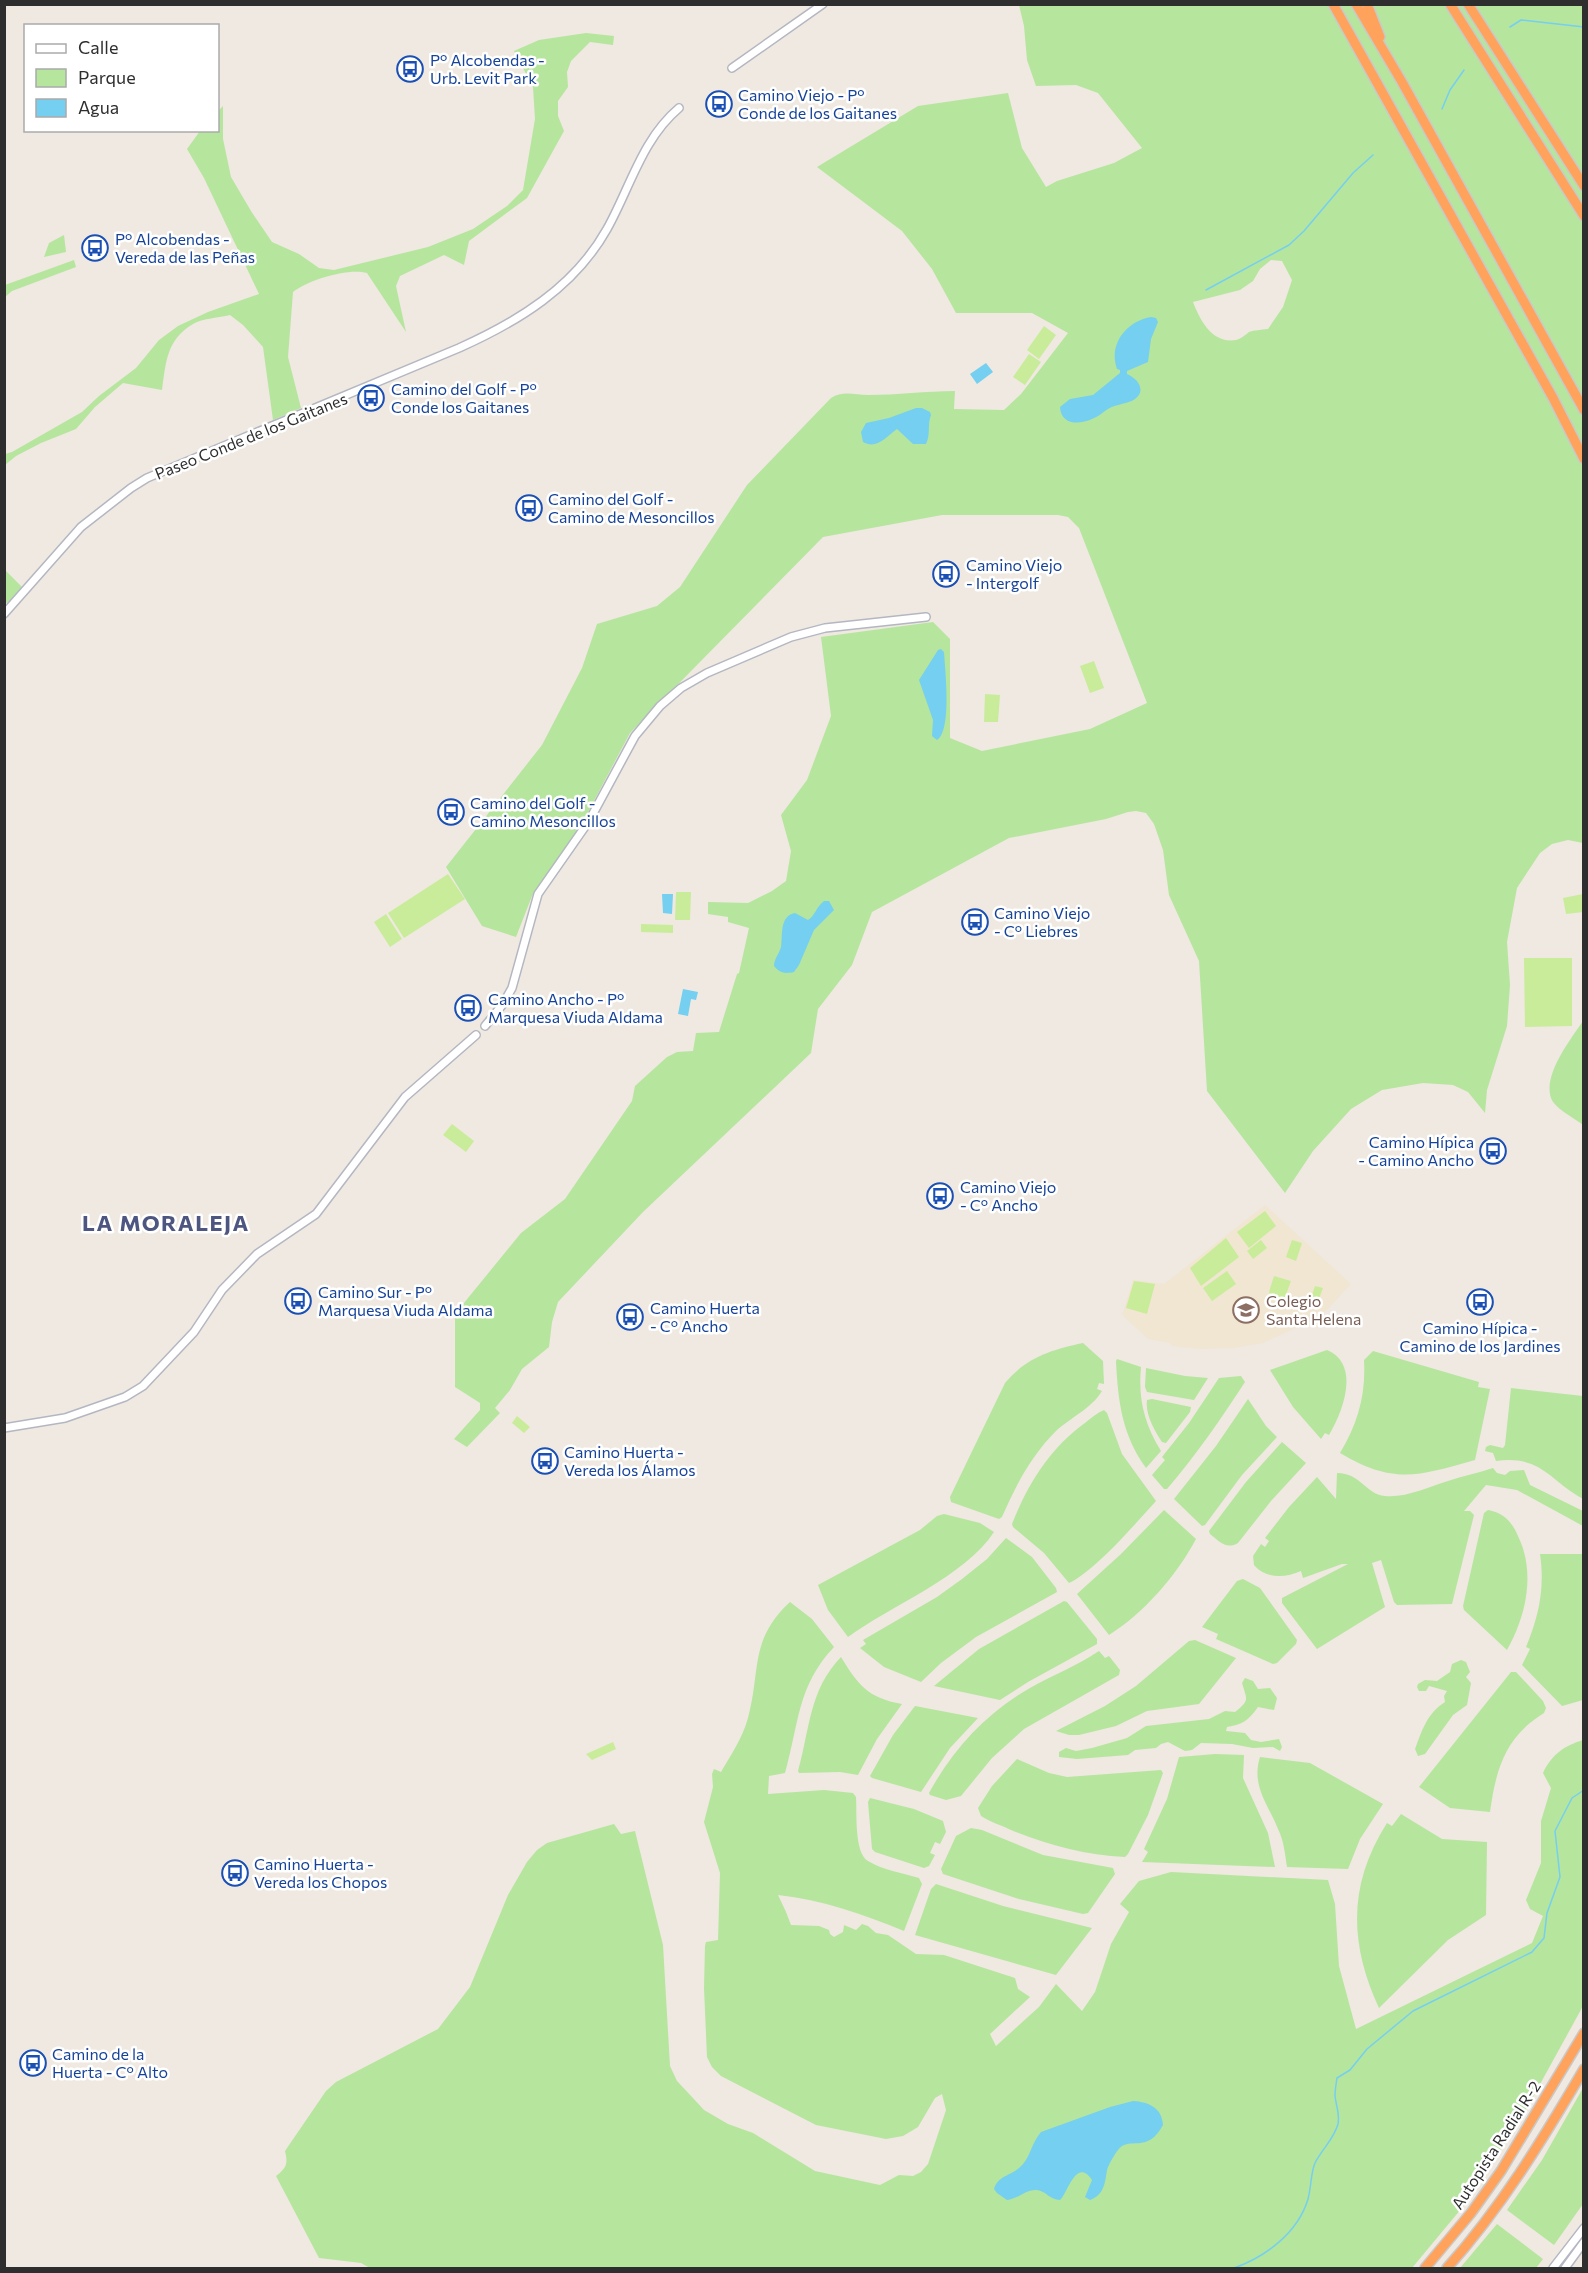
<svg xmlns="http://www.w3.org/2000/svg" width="1588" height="2273" font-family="Commissioner,sans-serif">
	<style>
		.education { fill: #f0e6d1 }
		.green { fill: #b6e59e; fill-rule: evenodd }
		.pitch { fill: #c9ec9a }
		.water { fill: #75cff0 }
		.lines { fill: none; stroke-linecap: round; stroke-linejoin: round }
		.stream { stroke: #75cff0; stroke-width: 1.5 }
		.secondary-casing { stroke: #b4b7c1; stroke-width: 10 }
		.highway-casing { stroke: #c9c9c9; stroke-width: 12 }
		.secondary { stroke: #fff; stroke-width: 7 }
		.highway { stroke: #ffa35c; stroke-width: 9 }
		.labels { text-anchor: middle; stroke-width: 5; stroke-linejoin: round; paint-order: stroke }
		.transit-label { font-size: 16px; fill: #164399; stroke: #fff; text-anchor: start }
		.street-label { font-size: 16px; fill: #2e2e2e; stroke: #fff }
		.education-label { font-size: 16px; fill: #785e54; stroke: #fff; text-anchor: start }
		.district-label { font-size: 22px; font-weight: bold; letter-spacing: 1.5px; fill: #4d5680; stroke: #fff }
	</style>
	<rect width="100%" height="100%" fill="#efe9e1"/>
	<path class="education" d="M1265 1205 1351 1284 1328 1309 1315 1319 1263 1343 1234 1348 1200 1349 1172 1346 1170 1343 1148 1339 1122 1315 1133 1280 1164 1284Z"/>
	<path class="green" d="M1019 5H1583V843L1568 840 1552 844 1540 853 1517 888 1507 942 1510 985 1507 1026 1487 1090 1485 1113 1468 1092 1453 1085 1423 1083 1382 1090 1351 1109 1313 1151 1285 1193 1207 1091 1199 961 1169 895 1163 850 1154 824 1146 813 1136 811 1128 812 1106 819 1009 838 872 912 852 965 818 1009 811 1053 643 1212 558 1302 552 1322 549 1347 522 1369 510 1390 495 1408 500 1413 467 1447 454 1439 480 1410V1403L455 1387V1314L521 1233 565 1199 632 1101 635 1086 667 1057 677 1052 693 1051 696 1033 719 1032 737 974 739 973 749 928 728 922V917L708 914V902L748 903 772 891 786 881 791 851 781 815 807 780 831 716 821 637 933 622 950 639V738L982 751 1090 729 1147 703 1079 528 1068 517 1058 515H942L823 537 630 733 580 827 532 896 516 937 482 926 446 867 542 745 582 668 597 624 657 606 680 587 747 485 831 398C843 390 855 395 868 395 897 395 926 391 955 391L954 409 1004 410 1021 394 1068 333 1032 313H956L932 269 902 231 817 167 918 106 1008 93 1022 148 1046 187 1057 181 1114 163 1142 148 1098 93 1076 85 1036 86 1027 60 1024 26ZM1271 260 1282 261 1292 280 1283 307 1268 329C1261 330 1254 330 1249 332 1245 335 1241 339 1236 340 1212 344 1200 320 1193 302L1240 290 1253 281 1260 269Z
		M586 33 614 36 613 45 590 42 571 61 567 72 568 87 558 101V116L564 131 527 198 469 241 464 265 444 255 400 276 396 286 406 332 367 273C347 268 309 280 293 292L288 357 301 408 273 420 263 347 243 325 230 315C219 318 203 318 193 324 166 340 166 363 162 390L123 383 95 407 76 429 41 443 16 456 5 465V454L12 452 82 412 99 396 136 368 159 340 178 326 208 312 259 294 204 178 187 149 200 131 218 130V111L223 106V139L231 177 251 211 272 242 299 254 319 268 334 270 428 247 473 229 507 206 523 190 535 119 533 87 514 51 539 40Z
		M64 235 66 252 44 257 49 243Z
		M74 260 76 267 12 291 5 297V285Z
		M4 569 23 588 12 601 7 603 5 602Z
		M1583 1021V1125C1574 1118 1560 1111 1553 1102 1539 1079 1571 1039 1583 1021Z
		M1083 1343 1103 1361 1104 1384 1099 1383 1097 1389 1102 1391C1092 1408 1070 1418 1056 1431 1031 1456 1016 1485 1002 1517L999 1519 951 1502 950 1497 1005 1383C1027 1357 1051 1350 1083 1343Z
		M1327 1350C1361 1364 1343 1412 1329 1435L1325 1433 1321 1439 1293 1407 1270 1370Z
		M1373 1351 1479 1382 1478 1387 1490 1389 1475 1460C1418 1476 1394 1485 1340 1453 1358 1423 1366 1395 1364 1360Z
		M1117 1359 1141 1367C1138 1398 1144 1424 1161 1451L1146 1468C1122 1435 1118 1401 1116 1361Z
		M1146 1368 1185 1376 1208 1378 1194 1400 1147 1392 1145 1387Z
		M1241 1376 1245 1382C1221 1419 1196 1455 1167 1489H1164L1152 1475 1165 1460 1162 1457 1189 1423 1219 1378Z
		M1511 1388 1583 1396V1499C1549 1480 1541 1455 1496 1461L1493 1453 1485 1451 1486 1447 1490 1445 1503 1448 1505 1445Z
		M1152 1399 1191 1407 1190 1412 1166 1443 1162 1442C1154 1430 1145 1414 1147 1400Z
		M1248 1399 1266 1426 1277 1437 1242 1475 1205 1525 1202 1526 1174 1499 1216 1446Z
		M1104 1410 1107 1413 1122 1454 1156 1501C1135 1524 1095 1571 1069 1583L1044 1553 1013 1527 1012 1524C1028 1484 1049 1449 1085 1423 1091 1418 1097 1413 1104 1410Z
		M1282 1442 1306 1463 1271 1501 1238 1543C1226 1550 1219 1541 1210 1534L1209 1531 1246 1482Z
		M1493 1468 1497 1473 1505 1475 1510 1471 1524 1470 1530 1485 1583 1511V1526L1517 1490 1486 1485 1464 1511H1470L1474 1515 1452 1604 1397 1605 1394 1602 1381 1560 1372 1563 1385 1607 1317 1649 1282 1603V1598L1348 1564H1342L1303 1578 1301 1571C1285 1578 1266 1579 1254 1565L1253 1556 1261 1544 1265 1547 1269 1541 1265 1538 1289 1507 1317 1477 1336 1499 1337 1473C1361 1473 1365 1494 1385 1496 1406 1498 1428 1487 1448 1481 1463 1476 1478 1473 1493 1468Z
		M1164 1510 1196 1539C1177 1575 1143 1614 1109 1635L1077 1594 1121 1554Z
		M1488 1510C1504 1513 1512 1522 1518 1536 1536 1573 1526 1616 1507 1650L1464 1610 1463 1606 1484 1513Z
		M944 1514 980 1523 994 1532C966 1576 890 1606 848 1637L828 1610 818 1585 920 1530 937 1516Z
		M1006 1538 1032 1557 1056 1588 1057 1592 976 1637 941 1663 921 1682 884 1667 860 1648 866 1644 863 1640 937 1597 962 1579 987 1559Z
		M1540 1554H1583V1700L1562 1706 1522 1665 1530 1649 1526 1647C1539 1616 1545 1588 1540 1554Z
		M1243 1579 1260 1588 1297 1640 1296 1644 1277 1663 1273 1664 1216 1639 1218 1634 1202 1627 1237 1581Z
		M1064 1601 1067 1602 1097 1639V1644L1028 1682 1000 1700 934 1686 979 1649Z
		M790 1602 812 1619 834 1647C797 1686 799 1724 785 1773L769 1776 768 1794 824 1790 853 1793 856 1797C857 1813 854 1853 868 1861 882 1870 903 1873 919 1878L922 1884 904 1931C863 1914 822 1900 778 1895L786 1912 791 1925 819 1926 829 1930 830 1934 834 1937 843 1932 844 1925 856 1930 862 1924 868 1926 876 1933 888 1935 916 1954 944 1955 1015 1978 1018 1989 1030 1997 990 2034 996 2046 1039 2007 1056 1984 1082 2011 1095 1992 1111 1944 1129 1912 1120 1904 1139 1881 1171 1872 1328 1880 1335 1904 1339 1966 1356 2029 1532 1943 1543 1916 1530 1909 1526 1900 1541 1863V1821L1551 1788 1543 1773C1552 1754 1564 1746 1583 1740V2006L1522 2117 1466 2203 1412 2268H370L361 2263 319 2258 276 2176C287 2168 288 2163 285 2151L326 2091 336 2082 438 2029 470 1987 508 1895 527 1862 537 1850 547 1843 614 1824 621 1834 635 1831 663 1945 670 2066 677 2081 692 2097 704 2110 728 2124 753 2133 815 2171 880 2185 899 2175 913 2176 921 2172 928 2164 946 2110 942 2094 935 2098 918 2127 903 2136 886 2139 816 2125 721 2076 712 2067 707 2057 704 1988 705 1946 706 1942 718 1940 720 1873 704 1822 713 1787 712 1774 714 1769 721 1772C731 1755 743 1737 748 1718 761 1670 749 1640 790 1602Z
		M1195 1640 1236 1658 1199 1704 1147 1711 1116 1726 1079 1735H1069L1056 1731 1105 1706 1136 1686 1189 1641Z
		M1099 1651 1105 1658 1109 1656 1120 1670 1119 1675 1024 1729 992 1758 961 1796 946 1800 930 1795 929 1793C953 1749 986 1713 1030 1688 1053 1675 1077 1666 1099 1651Z
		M841 1657C858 1685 868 1698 902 1704L877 1739 858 1775 840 1772 799 1773 798 1771C810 1729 809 1690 841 1657Z
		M1461 1660 1466 1662 1470 1672 1466 1677 1471 1683 1467 1705 1453 1715 1425 1754 1418 1756 1415 1749C1422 1731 1427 1713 1445 1702L1444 1696 1447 1691 1429 1686 1426 1691H1419L1417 1687 1418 1684 1425 1680 1437 1681 1450 1672 1452 1664Z
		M1511 1672H1516L1543 1701 1546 1708 1544 1713C1505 1737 1496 1769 1490 1812L1450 1808 1419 1787Z
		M1245 1678 1253 1681 1258 1689 1270 1688 1277 1698 1274 1710 1258 1707C1249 1720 1242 1725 1227 1727L1226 1731 1245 1733 1251 1740 1261 1742 1279 1739 1282 1747 1280 1751 1273 1747 1253 1748 1232 1744 1201 1743 1192 1750 1185 1751 1168 1742 1161 1744 1156 1748 1135 1750 1128 1755 1077 1759 1059 1757V1752L1066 1748 1076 1751 1092 1748 1127 1738 1146 1726 1209 1719 1225 1711 1235 1712C1250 1700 1247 1700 1242 1683Z
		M915 1706 978 1718 950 1748 921 1792 872 1778 870 1776 893 1735Z
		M1215 1754 1244 1755 1243 1778 1268 1833 1275 1867 1142 1862 1148 1852 1144 1849 1167 1799 1179 1757Z
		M1260 1757 1310 1763 1383 1804 1360 1839 1348 1869 1287 1867C1285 1854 1284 1841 1278 1829 1268 1804 1251 1786 1260 1757Z
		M1017 1759 1049 1773 1067 1777 1161 1770 1163 1773 1148 1815 1128 1854 1125 1857C1085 1855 1048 1845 1011 1830 1001 1825 990 1822 981 1816L978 1808 992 1786Z
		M870 1798 914 1809 943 1821 946 1832 940 1844 935 1842 930 1853 935 1855 929 1866 924 1868 875 1852 872 1849 868 1802Z
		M1401 1814 1442 1839 1487 1842 1486 1915 1448 1940 1379 2008C1349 1943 1348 1884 1387 1823L1392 1826Z
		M971 1828 982 1830 1043 1855 1113 1868 1115 1874 1088 1913 1083 1914 1019 1899 943 1874 941 1869 956 1836Z
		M936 1884 1003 1906 1092 1928 1056 1975 915 1935 931 1889Z
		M1583 2088V2204L1554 2245 1507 2210 1542 2160Z
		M1497 2224 1543 2259 1536 2268H1460Z"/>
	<path class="pitch" d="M1044 326 1056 335 1039 359 1027 350Z
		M1029 354 1041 362 1025 385 1013 377Z
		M1094 661 1104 688 1090 693 1080 666Z
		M985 694 1000 695 998 722H984Z
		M448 874 465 899 404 938 388 913Z
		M676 892H691L690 920H675Z
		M1583 894V912L1566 914 1563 898Z
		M386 914 402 939 390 947 374 922Z
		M641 924 673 925V933L641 932Z
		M1524 958H1572V1026L1525 1027Z
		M452 1124 474 1141 466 1152 443 1135Z
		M1265 1211 1276 1226 1249 1248 1237 1232Z
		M1226 1238 1239 1257 1201 1286 1190 1268Z
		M1261 1240 1267 1248 1253 1259 1247 1251Z
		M1292 1240 1302 1243 1296 1261 1286 1257Z
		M1227 1271 1236 1284 1212 1301 1203 1288Z
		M1274 1276 1291 1281 1282 1305 1276 1302 1269 1292Z
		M1134 1281 1155 1284 1147 1314 1126 1308Z
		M1315 1286 1323 1288 1317 1304 1310 1301Z
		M517 1416 530 1427 524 1433 512 1423Z
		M613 1742 616 1749 592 1760 586 1754Z"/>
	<path class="water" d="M1151 317 1156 318 1158 322 1151 339 1148 362 1127 371V374C1137 378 1147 390 1135 399 1128 404 1116 404 1108 409 1103 412 1098 417 1092 419 1079 425 1061 425 1060 407L1070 399 1093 395 1120 373V370L1117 369C1108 344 1127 321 1151 317Z
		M986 363 993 372 977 384 970 374Z
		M916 408H922L930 412 931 415C927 425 931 434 926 444H913L897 429C887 436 877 450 863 442L861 432 866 423 889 418Z
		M941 649 944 652C945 669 952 731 937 740L932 736 933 720 919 680 938 650Z
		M662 894H673L672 914 663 913Z
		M824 901H829L834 910 814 930 799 965 794 972C784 974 780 973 774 966 774 959 779 954 781 947 783 935 779 916 795 913L808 920C815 916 816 907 824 901Z
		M683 989 698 992 696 1000 691 999 688 1016 678 1014Z
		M1133 2101C1149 2102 1162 2108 1163 2125 1147 2155 1129 2135 1118 2150 1114 2155 1109 2164 1107 2170 1105 2183 1104 2195 1090 2200L1085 2197 1092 2180C1076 2156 1067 2195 1060 2200 1050 2200 1046 2191 1037 2190 1026 2189 1018 2199 1007 2200L997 2193 994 2189C998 2176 1010 2176 1019 2168 1030 2160 1031 2143 1041 2132L1110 2107Z"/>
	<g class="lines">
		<path class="stream" d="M1510 27 1521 20 1584 27
			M1442 109 1450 90 1464 70
			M1206 290 1289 245 1304 231 1353 173 1373 155
			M1234 2268C1265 2257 1298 2233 1308 2199 1311 2189 1311 2171 1315 2163 1322 2149 1334 2139 1338 2124 1340 2115 1336 2105 1335 2096 1335 2090 1336 2084 1337 2078L1350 2070 1367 2049 1413 2011 1532 1952 1544 1938 1547 1913 1560 1877 1555 1831 1572 1798 1584 1790"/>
		<g class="secondary-casing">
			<path id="secondary" d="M732 68 823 4
				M4 614 81 527 131 488 147 478 459 348C517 322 574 288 607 229 630 188 642 139 679 108
				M485 1026 503 1004 512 988 538 894 589 821 635 736 660 706 681 688 707 673 791 637 825 628 926 617
				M4 1428 65 1418 125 1397 143 1386 194 1332 222 1290 257 1254 316 1214 405 1097 476 1035
				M1553 2268 1584 2228
				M1565 2268 1584 2242"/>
		</g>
		<g class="highway-casing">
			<path id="highway" d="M1333 4 1553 398 1584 459
				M1356 4 1402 82 1584 410
				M1367 4 1380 37
				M1450 4 1584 216
				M1468 4 1584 186
				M1425 2268 1471 2213 1501 2171 1584 2033
				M1447 2268C1501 2208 1543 2139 1584 2069"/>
		</g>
		<use href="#secondary" class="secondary"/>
		<use href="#highway" class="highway"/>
	</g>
	<defs>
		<g id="bus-ring" transform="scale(1.35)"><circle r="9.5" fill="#fff" stroke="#1a4fb4" stroke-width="1.5"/><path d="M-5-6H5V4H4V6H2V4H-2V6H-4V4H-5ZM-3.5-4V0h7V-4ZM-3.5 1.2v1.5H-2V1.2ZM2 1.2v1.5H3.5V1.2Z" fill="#1a4fb4"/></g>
		<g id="school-ring" transform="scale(1.35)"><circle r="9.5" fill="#fff" stroke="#8d6e63" stroke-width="1.5"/><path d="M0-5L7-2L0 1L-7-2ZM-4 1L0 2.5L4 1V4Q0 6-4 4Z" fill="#8d6e63"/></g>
	</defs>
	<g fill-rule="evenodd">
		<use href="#bus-ring" x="410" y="69"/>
		<use href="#bus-ring" x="719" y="104"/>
		<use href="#bus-ring" x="95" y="248"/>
		<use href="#bus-ring" x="371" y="398"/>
		<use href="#bus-ring" x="529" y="508"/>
		<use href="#bus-ring" x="946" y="574"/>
		<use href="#bus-ring" x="451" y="812"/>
		<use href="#bus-ring" x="975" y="922"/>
		<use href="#bus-ring" x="468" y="1008"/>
		<use href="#bus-ring" x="1493" y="1151"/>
		<use href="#bus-ring" x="940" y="1196"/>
		<use href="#bus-ring" x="298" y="1301"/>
		<use href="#bus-ring" x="1480" y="1302"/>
		<use href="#school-ring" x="1246" y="1310"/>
		<use href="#bus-ring" x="630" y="1317"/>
		<use href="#bus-ring" x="545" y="1461"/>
		<use href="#bus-ring" x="235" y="1873"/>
		<use href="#bus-ring" x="33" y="2063"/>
	</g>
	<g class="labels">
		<g class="transit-label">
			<text x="430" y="66">Pº Alcobendas -<tspan x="430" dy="18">Urb. Levit Park</tspan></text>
			<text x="738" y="101">Camino Viejo - Pº<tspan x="738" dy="18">Conde de los Gaitanes</tspan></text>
			<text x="115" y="245">Pº Alcobendas -<tspan x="115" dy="18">Vereda de las Peñas</tspan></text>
			<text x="391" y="395">Camino del Golf - Pº<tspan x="391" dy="18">Conde los Gaitanes</tspan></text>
			<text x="548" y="505">Camino del Golf -<tspan x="548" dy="18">Camino de Mesoncillos</tspan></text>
			<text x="966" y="571">Camino Viejo<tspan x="966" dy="18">- Intergolf</tspan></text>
			<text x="470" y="809">Camino del Golf -<tspan x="470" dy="18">Camino Mesoncillos</tspan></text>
			<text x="994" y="919">Camino Viejo<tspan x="994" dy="18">- Cº Liebres</tspan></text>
			<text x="488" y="1005">Camino Ancho - Pº<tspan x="488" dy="18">Marquesa Viuda Aldama</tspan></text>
			<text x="1474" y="1148" text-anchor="end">Camino Hípica<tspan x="1474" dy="18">- Camino Ancho</tspan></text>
			<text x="960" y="1193">Camino Viejo<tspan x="960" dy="18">- Cº Ancho</tspan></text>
			<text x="318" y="1298">Camino Sur - Pº<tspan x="318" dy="18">Marquesa Viuda Aldama</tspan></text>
			<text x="650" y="1314">Camino Huerta<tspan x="650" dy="18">- Cº Ancho</tspan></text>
			<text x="1480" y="1334" text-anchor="middle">Camino Hípica -<tspan x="1480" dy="18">Camino de los Jardines</tspan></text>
			<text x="564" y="1458">Camino Huerta -<tspan x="564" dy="18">Vereda los Álamos</tspan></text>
			<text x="254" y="1870">Camino Huerta -<tspan x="254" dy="18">Vereda los Chopos</tspan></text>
			<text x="52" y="2060">Camino de la<tspan x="52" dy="18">Huerta - Cº Alto</tspan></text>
		</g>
		<g class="street-label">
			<text transform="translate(251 436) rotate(-22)" y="6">Paseo Conde de los Gaitanes</text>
			<text transform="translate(1496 2145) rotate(-57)" y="6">Autopista Radial R-2</text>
		</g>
		<g class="education-label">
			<text x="1266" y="1307">Colegio<tspan x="1266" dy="18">Santa Helena</tspan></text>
		</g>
		<g class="district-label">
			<text x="166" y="1231">LA MORALEJA</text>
		</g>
	</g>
	<rect width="1588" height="2273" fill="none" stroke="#2e2e2e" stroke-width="12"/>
	<rect x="24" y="24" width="195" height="108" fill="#ffffff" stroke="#ababab" stroke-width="1.5"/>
	<rect x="36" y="44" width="30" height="9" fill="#ffffff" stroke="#ababab" stroke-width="1.5"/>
	<text x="78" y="54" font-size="18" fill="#2e2e2e">Calle</text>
	<rect x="36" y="69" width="30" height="18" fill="#b6e59e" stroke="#ababab" stroke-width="1.5"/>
	<text x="78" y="84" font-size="18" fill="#2e2e2e">Parque</text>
	<rect x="36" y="99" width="30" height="18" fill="#75cff0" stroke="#ababab" stroke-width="1.5"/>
	<text x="78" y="114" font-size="18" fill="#2e2e2e">Agua</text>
</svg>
